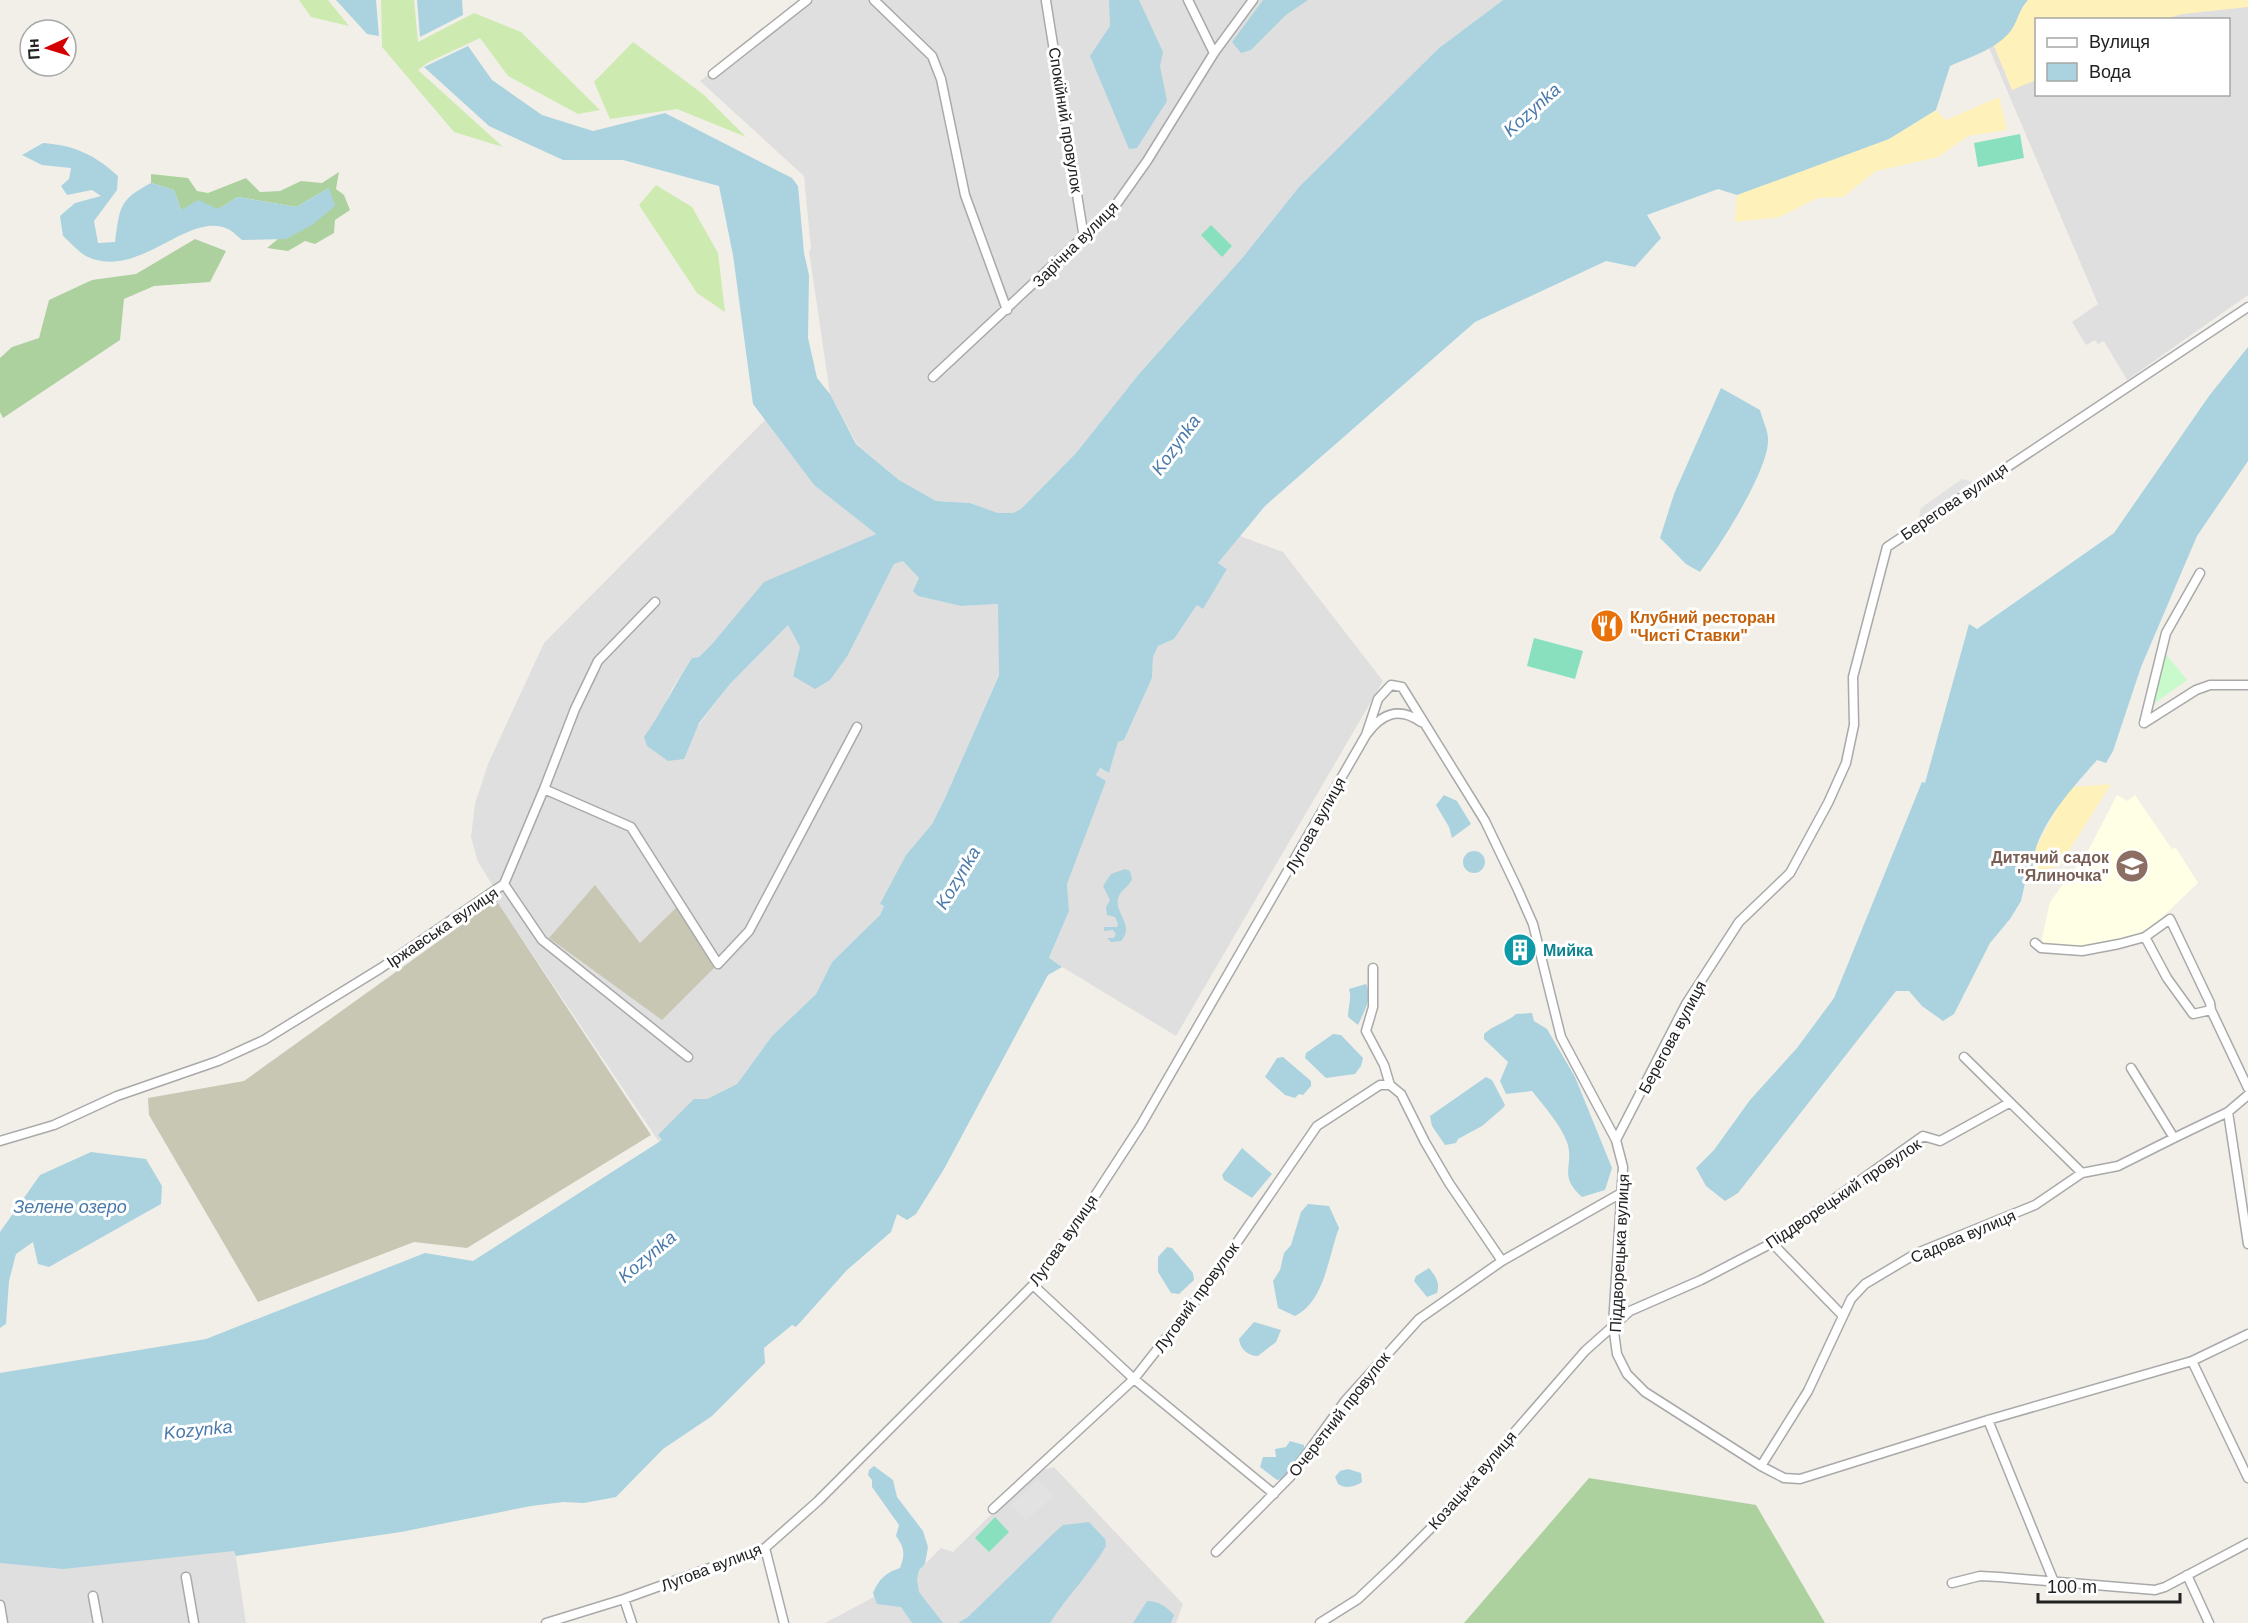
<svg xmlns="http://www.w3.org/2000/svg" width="2248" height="1623" font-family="Arial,sans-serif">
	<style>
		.residential { fill: #e0dfdf; fill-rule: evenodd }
		.education { fill: #ffffe5 }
		.construction { fill: #c7c7b4 }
		.grass { fill: #cdebb0 }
		.forest { fill: #add19e }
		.sand { fill: #fff1ba }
		.park { fill: #c8facc }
		.pitch { fill: #88e0be }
		.parking { fill: #e2e2e2 }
		.water { fill: #aad3df }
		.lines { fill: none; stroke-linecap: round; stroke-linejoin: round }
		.minor-casing { stroke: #a9a9a9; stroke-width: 11 }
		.minor { stroke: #fff; stroke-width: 8 }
		.labels { text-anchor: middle; stroke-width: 6; stroke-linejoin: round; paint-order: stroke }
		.street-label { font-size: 16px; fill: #222; stroke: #fff }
		.food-label { font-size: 16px; font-weight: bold; fill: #c56008; stroke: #fff; text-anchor: start }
		.education-label { font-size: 16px; font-weight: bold; fill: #785e54; stroke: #fff; text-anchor: end }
		.culture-label { font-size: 16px; font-weight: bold; fill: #0d838f; stroke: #fff; text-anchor: start }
		.water-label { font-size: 18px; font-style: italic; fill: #4a7aab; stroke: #fff }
	</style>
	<rect width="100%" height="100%" fill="#f2efe9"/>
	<path class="residential" d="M809 0H1503L1439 48 1244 256 1139 374 1076 453 1021 509 1013 513H998L970 503 936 501 899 480 857 444 830 394 809 251 811 249 804 176 700 81Z
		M2028 0H2248V295L2127 380 2104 341 2098 344 2095 340 2086 345 2072 322 2098 304 1989 48 2010 32 2021 7ZM2036 20H2228V94H2036Z
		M765 420 814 485 876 534 764 583 712 644 699 657 692 658 672 689 660 716 645 737 694 731 730 684 788 625 800 647 793 676 848 655 894 564 903 561 919 578 918 596 961 606 999 604V674L945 798 932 824 906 855 881 904 884 905 880 915 832 962 816 994 772 1036 737 1084 707 1099 658 1135 663 1140 659 1142 489 890 493 886 478 862 471 837 475 804 488 764 544 643Z
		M1240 536 1283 552 1383 681 1176 1036 1049 959 1069 911 1067 884 1105 782 1096 775 1099 768 1109 773 1118 742 1124 740 1152 678 1153 657 1158 646 1174 639 1197 605 1203 608 1227 569 1218 563Z
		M1054 1467 1183 1604 1176 1623H825L874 1597 925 1564 941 1548 953 1552 1033 1473Z
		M235 1551 246 1623H0V1552Z"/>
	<path class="education" d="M2117 795 2127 801 2135 795 2172 849 2176 848 2198 883 2154 925 2125 940 2087 947 2041 943 2050 902 2089 849Z"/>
	<path class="construction" d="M595 885 640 943 678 906 714 968 662 1020 549 938Z
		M496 900 651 1135 467 1248 414 1242 258 1302 149 1115 148 1098 244 1081Z"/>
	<path class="grass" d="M299 0H328L349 26 311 17Z
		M381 0H414L418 42 474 13 521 32 600 110 578 114 508 76 480 38 429 62 418 70 503 147 454 132 382 47Z
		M633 42 703 94 746 137 677 109 610 119 594 82Z
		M656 185 692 207 718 253 725 312 697 293 639 205Z"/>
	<path class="forest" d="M339 172 336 189 344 195 350 210 335 220 334 233 315 244 305 241 288 251 267 248 278 239H286L329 188 296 207 238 197 218 209 181 210 174 190 151 183V174L188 178 197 191 208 193 246 178 260 192 280 191 301 181 322 183Z
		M195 239 226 251 210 282 154 286 124 299 120 340 3 418 0 412V358L12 347 39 338 49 300 92 280 136 274Z
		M1589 1478 1756 1505 1825 1623H1464Z"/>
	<path class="sand" d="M2028 0H2248V7L2182 14 2165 19 2036 20V80L2012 90 1994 46 2010 32 2021 7Z
		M1999 97 2007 130 1968 136 1938 157 1876 171 1843 197 1817 198 1780 217 1735 222 1737 195 1889 139 1936 110 1946 120Z
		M2111 784 2060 865 2033 874 2031 857 2063 797 2073 787Z"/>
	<path class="park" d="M2164 652 2187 680 2151 706Z"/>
	<path class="pitch" d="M2020 134 2024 158 1978 167 1974 143Z
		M1211 225 1232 246 1222 257 1201 235Z
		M1534 638 1583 651 1575 679 1527 666Z
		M995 1517 1009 1532 989 1552 975 1538Z"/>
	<path class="parking" d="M1962 479 1974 482 1918 519 1921 508Z
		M1038 1480 1053 1496 1026 1521 1011 1505Z"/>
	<path class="water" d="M336 0H376L379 36 367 34Z
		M417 0H462L463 15 420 37Z
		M1109 0H1139L1163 52 1160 66 1167 101 1137 148 1129 149 1090 56 1110 26Z
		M1263 0H1308L1286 15 1251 50 1241 53 1232 42Z
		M1503 0H2028C2018 10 2018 23 2009 33 1994 50 1970 57 1950 66L1936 110 1889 139 1737 195 1718 189 1647 215 1661 238 1635 267 1606 261 1475 322 1265 506 1218 563 1227 569 1203 609 1197 605 1174 639 1158 646 1153 657 1152 678 1124 740 1118 742 1109 773 1100 768 1096 775 1106 781 1067 884 1069 911 1049 958 1062 967 1048 975 944 1169 916 1214 907 1220 897 1214 891 1232 847 1270 796 1327 792 1325 764 1348 765 1363 712 1416 663 1449 616 1497 584 1503 563 1502 531 1506 401 1532 236 1556 234 1551 63 1569 0 1563V1373L206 1339 425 1253 473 1261 662 1140 658 1135 694 1099H707L737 1084 772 1036 816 994 832 962 880 915 884 906 880 904 906 855 932 824 945 798 999 675 998 604 961 606 918 596 913 591 919 578 903 561 894 564 848 655 830 680 815 689 793 676 800 647 788 625 730 684 699 723 684 759 668 761 647 746 644 737C662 712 675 684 692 658L699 657 712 644 764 582 876 534 814 485 753 404 733 255 719 186 623 160H563L489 126 424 67 468 46 492 80 542 115 593 131 665 113 792 178 798 186 804 253 809 275 808 338 817 378 830 394 856 444 899 480 936 501 970 503 998 513H1013L1021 509 1076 453 1139 374 1244 256 1299 187 1439 48Z
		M43 143C74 145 95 155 118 176L117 190 94 221 98 243 115 242C120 206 119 200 151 183L174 190 181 210 198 200 218 209 238 197 296 207 329 188 335 206 312 225 286 239 242 240C238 237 233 231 228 229 188 210 140 280 88 257 79 253 70 242 63 236L60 216 75 203 101 196 92 190 67 195 61 186 69 179 71 168 42 165 22 155Z
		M2248 347V461L2197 536 2141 667 2113 751 2106 763 2097 760C2072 789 2029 833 2033 874L2025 883 2021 901 2010 919 1990 943 1954 1014 1943 1021 1922 1006 1909 991H1896L1738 1193 1725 1201 1706 1186 1696 1168 1714 1150 1750 1100 1797 1048 1834 998 1922 782 1925 783 1969 624 1977 629 2114 533 2209 396Z
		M1721 388 1760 410C1762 419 1769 432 1768 441 1768 471 1719 548 1700 572L1686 564 1660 538 1674 494Z
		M1444 795 1457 801 1471 824 1452 838 1449 827 1436 805Z
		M1463 862a11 11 0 1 1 22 0a11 11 0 1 1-22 0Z
		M1125 869 1130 871 1132 879C1129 887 1119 891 1118 899 1115 914 1135 925 1121 941L1111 942 1107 938H1114L1116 934 1113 930 1104 931V927H1117L1118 924 1115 917 1107 915 1106 907 1110 900 1103 886 1111 874Z
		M1366 984C1373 999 1364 1011 1358 1025L1348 1017C1348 1006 1352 999 1349 989Z
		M1532 1013 1534 1021 1547 1029 1575 1077 1612 1168 1605 1190 1582 1197C1557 1175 1575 1166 1567 1142 1560 1124 1544 1106 1532 1091L1506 1094 1500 1081 1508 1062 1484 1039V1034C1495 1024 1506 1023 1516 1014Z
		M1333 1034 1341 1035 1363 1058 1361 1066 1355 1074 1326 1078 1305 1058 1306 1053Z
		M1283 1057 1311 1081V1086L1303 1095 1299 1094 1295 1098 1285 1095 1265 1077 1277 1058Z
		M1486 1077 1492 1080 1505 1105 1503 1108 1482 1126 1458 1139 1456 1143 1445 1145 1432 1126 1430 1116Z
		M1242 1148 1272 1174 1252 1198 1224 1180 1222 1175Z
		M91 1152 146 1159 162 1186 161 1204 49 1267 38 1264 33 1242 16 1254 9 1281 6 1324 0 1328V1232L40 1175Z
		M1308 1204 1329 1206 1339 1228C1328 1257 1325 1301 1295 1316L1278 1308 1273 1281 1280 1270 1284 1253 1291 1245 1301 1212Z
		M1167 1247 1172 1248 1193 1273 1194 1280 1179 1294 1171 1293 1158 1272V1257Z
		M1429 1268C1436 1277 1440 1282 1437 1293L1427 1297 1414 1281 1416 1276Z
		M1254 1322 1281 1330 1276 1342 1258 1356C1248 1356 1240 1349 1239 1339Z
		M1290 1441 1304 1445V1449L1282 1479 1277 1480 1260 1467 1263 1457H1276L1275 1449 1286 1447Z
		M874 1466 893 1480 897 1497 923 1531 928 1547 925 1564 919 1570 917 1579 919 1592 943 1623H912L901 1607 877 1604 873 1593C879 1579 885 1573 900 1568 905 1555 905 1548 896 1536L899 1525 872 1487V1480L868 1475 869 1470Z
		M1348 1469 1361 1473 1362 1482C1355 1487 1345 1489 1338 1484L1335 1477 1340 1471Z
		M1089 1522 1105 1539 1106 1546C1090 1574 1067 1596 1050 1623H958L968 1617 1056 1531 1063 1525Z
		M1147 1601C1158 1601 1167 1607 1174 1615L1171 1623H1133Z"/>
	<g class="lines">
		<g class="minor-casing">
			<path id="minor" d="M874 0 932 56 941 79 965 195 1007 310
				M1188 0 1214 53
				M1046 1 1084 238
				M713 74 807 0
				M933 377 1113 209 1147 161 1214 53 1253 0
				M2144 723 2166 633 2200 573
				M2144 723 2196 690 2210 685H2248
				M1366 735 1378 699 1391 685 1402 687 1485 821 1518 890 1533 924 1561 1037 1616 1140 1623 1167 1613 1325 1617 1354 1627 1374 1645 1392 1761 1466 1784 1478 1800 1479 1988 1420 2192 1361 2248 1334
				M544 789 575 709 598 661 655 602
				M504 884 542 940 688 1057
				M2145 937 2167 978 2193 1014 2211 1010 2248 1088
				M2035 943 2041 948 2082 951 2119 944 2145 937 2170 919 2210 1003 2211 1010
				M1373 968V1007L1366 1031 1384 1065 1390 1085
				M1964 1057 2082 1173
				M2131 1068 2174 1138
				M2228 1112 2248 1244
				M1616 1140 1686 1004 1739 922 1790 873 1828 803 1846 763 1854 725 1853 677 1887 547 2248 307
				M0 1141 54 1125 117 1096 218 1061 264 1040 381 968 504 884 544 789 631 827 718 964 749 931 857 727
				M1772 1243 1843 1316
				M1033 1285 1134 1379 1274 1494
				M2192 1361 2248 1478
				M1988 1420 2054 1582
				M1761 1466 1808 1391 1851 1299 1865 1284 1917 1253 2035 1205 2082 1173 2118 1166 2174 1138 2228 1112 2248 1095
				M993 1509 1134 1379 1207 1286 1317 1126 1380 1085H1390L1401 1094 1425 1142 1449 1183 1502 1261
				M765 1548 784 1623
				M1216 1552 1290 1477 1345 1401 1419 1319 1502 1261 1623 1192
				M2187 1575 2209 1623
				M186 1577 194 1623
				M1952 1583 1980 1576 1999 1577 2155 1590 2165 1587 2248 1543
				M93 1596 98 1623
				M624 1599 632 1623
				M0 1605 3 1623
				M546 1623 624 1599 765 1548 818 1501 1033 1285 1072 1231 1141 1125 1366 735C1381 714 1398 706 1421 722
				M1320 1623 1358 1599 1395 1564 1433 1526 1585 1351 1630 1311 1701 1280 1772 1243 1923 1136 1940 1141 2009 1103"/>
		</g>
		<use href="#minor" class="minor"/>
	</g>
	<defs>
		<g id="restaurant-disc" transform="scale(1.725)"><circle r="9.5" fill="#e8710a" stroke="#fff"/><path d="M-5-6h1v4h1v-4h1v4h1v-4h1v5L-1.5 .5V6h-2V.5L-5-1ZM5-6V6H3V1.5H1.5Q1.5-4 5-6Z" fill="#fff"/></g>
		<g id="school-disc" transform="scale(1.725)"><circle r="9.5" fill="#8d6e63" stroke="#fff"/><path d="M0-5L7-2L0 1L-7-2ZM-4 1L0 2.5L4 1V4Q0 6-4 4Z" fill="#fff"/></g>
		<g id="building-disc" transform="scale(1.725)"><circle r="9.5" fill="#0f9aa8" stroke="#fff"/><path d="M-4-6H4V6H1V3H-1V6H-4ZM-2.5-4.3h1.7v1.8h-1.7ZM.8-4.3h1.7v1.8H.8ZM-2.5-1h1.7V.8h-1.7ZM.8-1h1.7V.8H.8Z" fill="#fff"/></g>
	</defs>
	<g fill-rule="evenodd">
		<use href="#restaurant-disc" x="1607" y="626"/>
		<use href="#school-disc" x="2132" y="866"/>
		<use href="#building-disc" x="1520" y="950"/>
	</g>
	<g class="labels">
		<g class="street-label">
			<text transform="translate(1066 120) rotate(81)" y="6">Спокійний провулок</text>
			<text transform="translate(1075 244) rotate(-45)" y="6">Зарічна вулиця</text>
			<text transform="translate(1954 501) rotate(-34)" y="6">Берегова вулиця</text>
			<text transform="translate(1315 825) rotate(-61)" y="6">Лугова вулиця</text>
			<text transform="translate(442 927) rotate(-34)" y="6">Іржавська вулиця</text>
			<text transform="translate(1672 1037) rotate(-62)" y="6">Берегова вулиця</text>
			<text transform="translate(1843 1193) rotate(-34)" y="6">Піддворецький провулок</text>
			<text transform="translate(1963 1236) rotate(-23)" y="6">Садова вулиця</text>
			<text transform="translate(1063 1240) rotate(-55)" y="6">Лугова вулиця</text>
			<text transform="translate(1619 1253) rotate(-87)" y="6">Піддворецька вулиця</text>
			<text transform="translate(1196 1297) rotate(-54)" y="6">Луговий провулок</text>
			<text transform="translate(1339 1414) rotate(-52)" y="6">Очеретний провулок</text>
			<text transform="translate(1472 1480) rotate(-49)" y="6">Козацька вулиця</text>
			<text transform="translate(711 1567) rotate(-21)" y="6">Лугова вулиця</text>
		</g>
		<g class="food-label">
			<text x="1630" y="623">Клубний ресторан<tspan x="1630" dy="18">"Чисті Ставки"</tspan></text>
		</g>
		<g class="education-label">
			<text x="2109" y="863">Дитячий садок<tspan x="2109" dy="18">"Ялиночка"</tspan></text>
		</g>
		<g class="culture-label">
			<text x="1543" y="956">Мийка</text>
		</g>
		<g class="water-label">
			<text transform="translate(1532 110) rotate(-42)" y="6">Kozynka</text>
			<text transform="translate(1176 445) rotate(-54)" y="6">Kozynka</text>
			<text transform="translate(958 878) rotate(-59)" y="6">Kozynka</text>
			<text x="70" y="1213">Зелене озеро</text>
			<text transform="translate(647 1257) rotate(-40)" y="6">Kozynka</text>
			<text transform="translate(198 1430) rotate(-6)" y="6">Kozynka</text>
		</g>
	</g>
	<rect x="2035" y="18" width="195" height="78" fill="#ffffff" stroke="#a7a7a7" stroke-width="1.5"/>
	<rect x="2047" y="38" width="30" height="9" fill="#ffffff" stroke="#a7a7a7" stroke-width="1.5"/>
	<text x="2089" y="48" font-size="18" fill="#222222">Вулиця</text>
	<rect x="2047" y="63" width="30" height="18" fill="#aad3df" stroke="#a7a7a7" stroke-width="1.5"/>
	<text x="2089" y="78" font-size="18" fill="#222222">Вода</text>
	<g transform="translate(48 48) rotate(266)"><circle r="28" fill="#ffffff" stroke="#a7a7a7" stroke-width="1.5"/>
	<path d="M0-4.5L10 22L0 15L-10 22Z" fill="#d40000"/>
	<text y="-9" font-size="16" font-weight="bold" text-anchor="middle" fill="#222222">Пн</text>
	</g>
	<path d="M2038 1593v9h142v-9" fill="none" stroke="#222222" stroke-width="3"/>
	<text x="2047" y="1593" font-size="18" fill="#222222" stroke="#ffffff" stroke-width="4.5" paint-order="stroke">100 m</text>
</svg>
